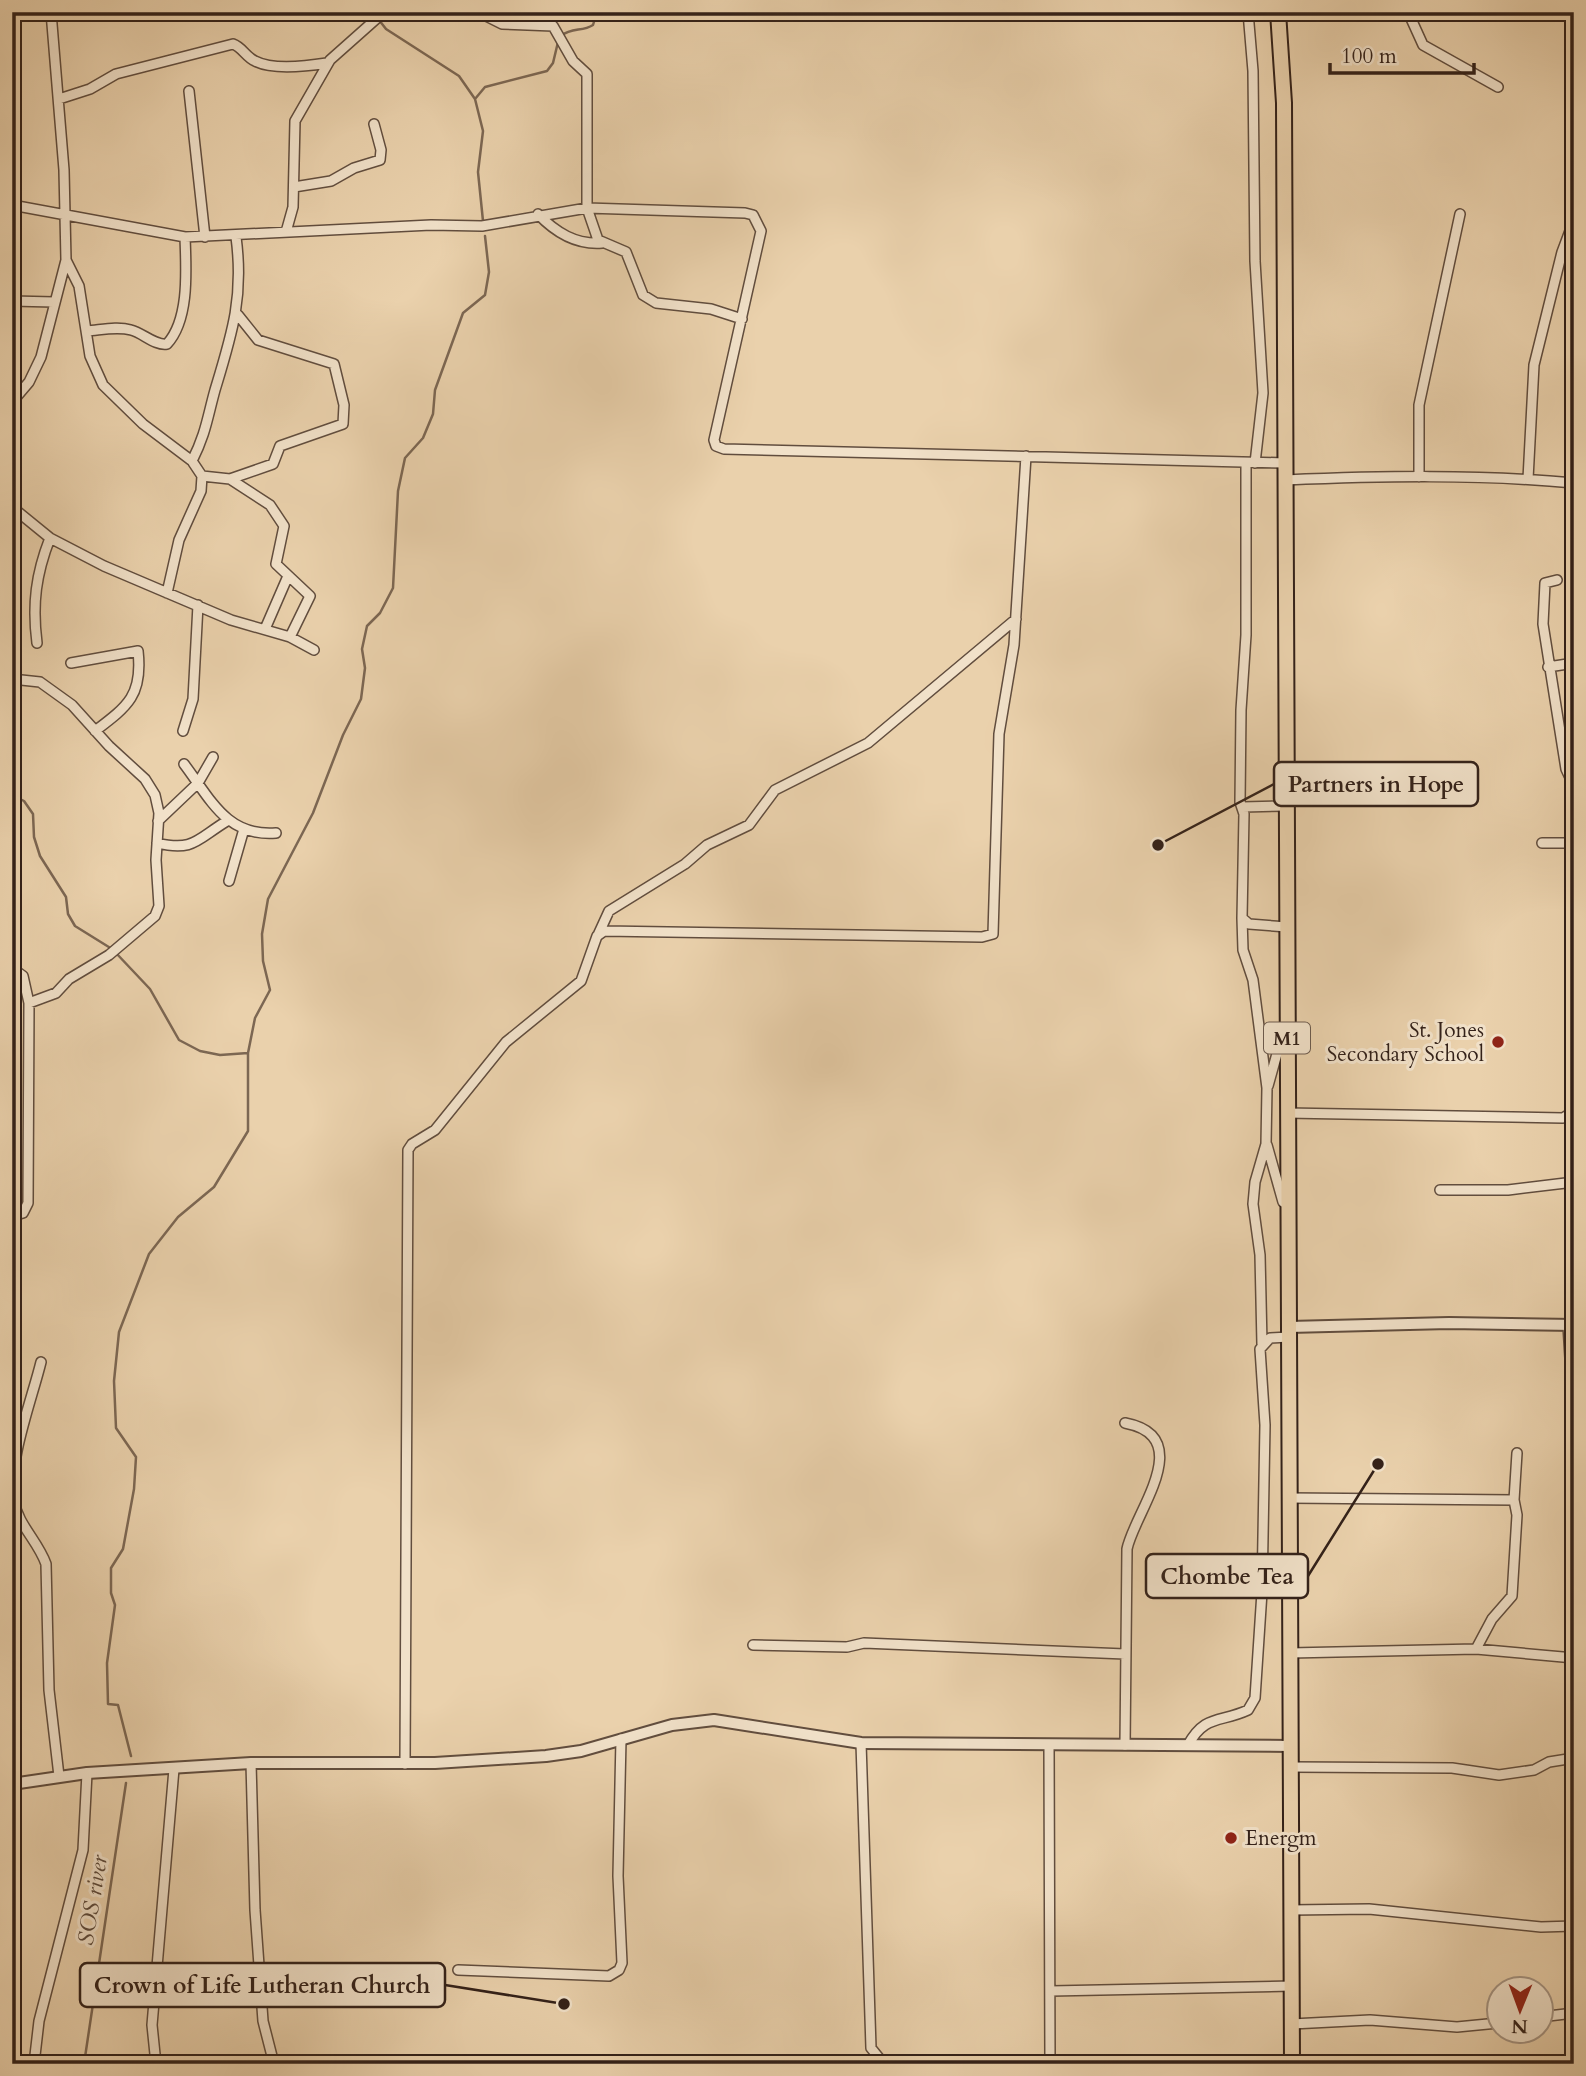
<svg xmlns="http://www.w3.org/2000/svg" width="1586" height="2076" font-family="Cardo,serif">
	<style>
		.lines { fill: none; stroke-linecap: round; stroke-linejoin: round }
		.stream { stroke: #7c6753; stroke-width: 2.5 }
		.minor-casing { stroke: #614d3e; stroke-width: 12 }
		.tertiary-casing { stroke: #614d3e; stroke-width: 14 }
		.trunk-casing { stroke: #332119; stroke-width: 18 }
		.minor { stroke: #f1e1c9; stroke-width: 9 }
		.tertiary { stroke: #f1e1c9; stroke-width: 10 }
		.trunk { stroke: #ead1ac; stroke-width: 14 }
		.poi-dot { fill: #8f2418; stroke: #f1e1c9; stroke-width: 2.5 }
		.labels { text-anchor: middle; stroke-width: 6; stroke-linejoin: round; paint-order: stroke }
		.shield { fill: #f1e1c9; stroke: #6c5b4e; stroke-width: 2 }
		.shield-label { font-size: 19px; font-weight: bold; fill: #332119 }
		.poi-label { font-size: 21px; fill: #332119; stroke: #f1e1c9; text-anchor: end }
		.water-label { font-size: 23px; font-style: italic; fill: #5d4a3b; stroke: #f1e1c9 }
		.leader { fill: none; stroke: #332119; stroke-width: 2.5 }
		.callout-dot { fill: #332119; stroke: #f1e1c9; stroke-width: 2.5 }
		.callout { fill: #f1e1c9; stroke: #332119; stroke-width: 2.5 }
		.callout-label { font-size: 23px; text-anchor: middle; font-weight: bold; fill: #332119 }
	</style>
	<rect width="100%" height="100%" fill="#ead1ac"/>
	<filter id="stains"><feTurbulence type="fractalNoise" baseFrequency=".00286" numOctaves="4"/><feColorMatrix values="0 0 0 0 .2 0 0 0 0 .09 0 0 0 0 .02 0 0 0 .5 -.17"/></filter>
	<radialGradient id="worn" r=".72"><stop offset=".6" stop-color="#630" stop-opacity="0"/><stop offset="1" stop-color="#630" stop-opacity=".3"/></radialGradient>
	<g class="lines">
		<path class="stream" d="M379 20 386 29 459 76 475 99 483 131 478 172 483 221
			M561 36C572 27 582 32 593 25L597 12
			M475 99 485 87 547 71 553 63 558 42
			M12 795 24 801 33 814 34 837 40 856 66 897 68 914 75 926 112 949
			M116 953 150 989 179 1040 200 1051 220 1055 248 1053
			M131 1756 118 1705 108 1704 107 1663 115 1605 111 1593V1568L123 1549 134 1489 136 1457 116 1428 114 1381 119 1332 149 1254 178 1217 214 1187 248 1131V1053L255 1018 270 990 263 961 262 934 268 899 313 813 343 735 361 699 365 668 362 649 367 626 380 613 393 588 398 491 405 458 423 438 433 414 435 390 463 313 485 295 489 272 485 236
			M84 2064 126 1783"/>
		<g class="minor-casing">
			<path id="minor" d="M478 12 502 24 553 26 573 61 587 74V208L598 240 626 252 643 295 656 303 711 309 742 319
				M1248 12 1253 71 1255 261 1263 393 1255 463
				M1408 12 1423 45 1498 87
				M546 25 549 12
				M189 91 205 237
				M59 99 90 89 116 74 233 44C242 47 246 57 255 61 272 70 308 66 327 63
				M294 187 331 181 354 168 380 160 381 150 374 124
				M12 205 185 237 431 225 482 226 587 208 745 213 753 215 761 231 714 440 716 446 724 449 1285 463
				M538 214C556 233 576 245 602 243
				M286 232 293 207 295 121 330 60 384 12
				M66 260 79 286 90 356 103 385 143 424 192 461 202 476 201 491 179 540 167 593
				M12 301 54 302
				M87 331C101 330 117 326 131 330 143 333 155 346 167 344 190 319 186 268 185 237
				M12 402 29 382 41 357 66 260 64 170 51 12
				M192 461C206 433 207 419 215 390 232 334 244 297 236 237
				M1246 463V635L1241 710 1240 802 1244 814 1242 918 1249 924 1287 927
				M202 476 230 479 273 464 280 446 343 424 344 405 334 364 258 340 238 315
				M1419 477V405L1460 214
				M230 479 270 505 284 526 276 564 310 596 290 637
				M1528 479 1534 365 1562 252 1574 220
				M1286 480C1381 476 1478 474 1574 483
				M12 507 50 538 104 566 231 620 290 637 314 650
				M1557 580 1545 583 1543 624 1566 769 1574 786
				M265 629 288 576
				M37 643C32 604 36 574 50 538
				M71 663 138 651C143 695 128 706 95 731
				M1548 667 1574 663
				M12 679 40 682 72 705 109 746 145 779 155 795 159 813 156 860 159 906 155 916 109 955 69 979 56 993 29 1003
				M183 731 193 699 198 605
				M184 764C210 798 226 837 276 833
				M1243 807 1286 806
				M158 821 198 783 213 757
				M157 843C194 852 197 839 227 821
				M1542 843H1574
				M229 881 244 829
				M1242 918 1243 950 1253 980 1267 1088 1266 1144 1255 1182 1253 1204 1260 1255 1262 1344
				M598 935 609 911 685 864 707 845 749 825 775 790 868 743 1016 619
				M12 968 23 976 29 1003 28 1203 23 1213 12 1216
				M1268 1086 1283 1032
				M1287 1113 1563 1118 1574 1111
				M1267 1145 1283 1202
				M1440 1190H1508L1574 1182
				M1568 1325 1574 1424
				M41 1362C32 1399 7 1464 14 1501 18 1525 38 1541 46 1564L49 1690 59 1776
				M1289 1498 1514 1500
				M753 1645 847 1647 864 1643 1125 1654
				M1476 1649 1492 1619 1512 1596 1517 1515 1514 1500 1517 1453
				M1290 1653 1476 1649 1574 1658
				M861 1743 871 2048 884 2064
				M1049 1745 1050 2064
				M1125 1745 1127 1549C1134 1513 1198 1437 1125 1423
				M1188 1745C1205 1714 1220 1723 1248 1710L1255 1698 1262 1592 1265 1425 1260 1349 1270 1338 1289 1337
				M251 1763 255 1910 263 2021 274 2064
				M405 1764 408 1150 412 1144 435 1130 506 1042 581 981 597 936 604 931 982 937 993 934 999 734 1014 645 1026 456
				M1292 1767 1452 1768 1499 1775 1534 1770 1549 1762 1574 1758
				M1291 1910 1369 1909 1541 1927 1574 1926
				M458 1970 609 1976 619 1970 622 1963 618 1876 621 1739
				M1051 1991 1292 1986
				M1540 2017 1574 2013
				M1292 2024 1370 2020 1457 2027 1498 2023
				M34 2064 39 2021 83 1850 87 1773
				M156 2064 152 2025 174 1769"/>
		</g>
		<g class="tertiary-casing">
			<path id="tertiary" d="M1289 1327 1449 1323 1574 1325
				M12 1784 87 1773 251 1763H435L546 1756 581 1751 672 1725 714 1720 861 1743 1291 1746"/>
		</g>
		<g class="trunk-casing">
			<path id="trunk" d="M1278 12 1284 103 1292 2064"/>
		</g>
		<use href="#minor" class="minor"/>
		<use href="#tertiary" class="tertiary"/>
		<use href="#trunk" class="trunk"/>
	</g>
	<g class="poi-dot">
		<circle cx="1498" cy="1042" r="7"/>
		<circle cx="1231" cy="1838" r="7"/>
	</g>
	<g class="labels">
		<rect class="shield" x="1264" y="1022.5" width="46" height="31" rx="5"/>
		<g class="shield-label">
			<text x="1287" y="1045">M1</text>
		</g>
		<g class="poi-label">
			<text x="1484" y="1037">St. Jones<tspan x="1484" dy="24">Secondary School</tspan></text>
			<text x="1245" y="1845" text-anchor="start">Energm</text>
		</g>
		<g class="water-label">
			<text transform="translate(92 1900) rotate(-81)" y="8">SOS river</text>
		</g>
	</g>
	<path class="leader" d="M1158 845L1274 784M1378 1464L1308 1576M564 2004L445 1985"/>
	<g class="callout-dot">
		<circle cx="1158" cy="845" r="7"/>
		<circle cx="1378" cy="1464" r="7"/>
		<circle cx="564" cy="2004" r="7"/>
	</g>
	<g class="callout">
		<rect x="1274" y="762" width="204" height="44" rx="7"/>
		<rect x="1146" y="1554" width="162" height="44" rx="7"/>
		<rect x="80" y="1963" width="365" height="44" rx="7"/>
	</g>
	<g class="callout-label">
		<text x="1376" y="792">Partners in Hope</text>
		<text x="1227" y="1584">Chombe Tea</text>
		<text x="262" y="1993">Crown of Life Lutheran Church</text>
	</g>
	<rect width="1586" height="2076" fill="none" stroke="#ead1ac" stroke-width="42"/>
	<rect x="14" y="14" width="1558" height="2048" fill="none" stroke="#332119" stroke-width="3.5"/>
	<rect x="21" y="21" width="1544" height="2034" fill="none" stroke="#332119" stroke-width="2"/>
	<g transform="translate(1520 2010) rotate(181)"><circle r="33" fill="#f1e1c9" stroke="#a59483" stroke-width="2"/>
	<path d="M0-5L12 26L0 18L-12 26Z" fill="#8f2418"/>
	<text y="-10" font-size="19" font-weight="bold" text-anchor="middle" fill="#332119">N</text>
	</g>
	<path d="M1330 63v10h144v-10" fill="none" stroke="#332119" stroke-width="3.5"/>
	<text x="1341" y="63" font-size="21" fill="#332119" stroke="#f1e1c9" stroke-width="5" paint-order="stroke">100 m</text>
	<rect width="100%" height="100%" filter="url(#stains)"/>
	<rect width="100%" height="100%" fill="url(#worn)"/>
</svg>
